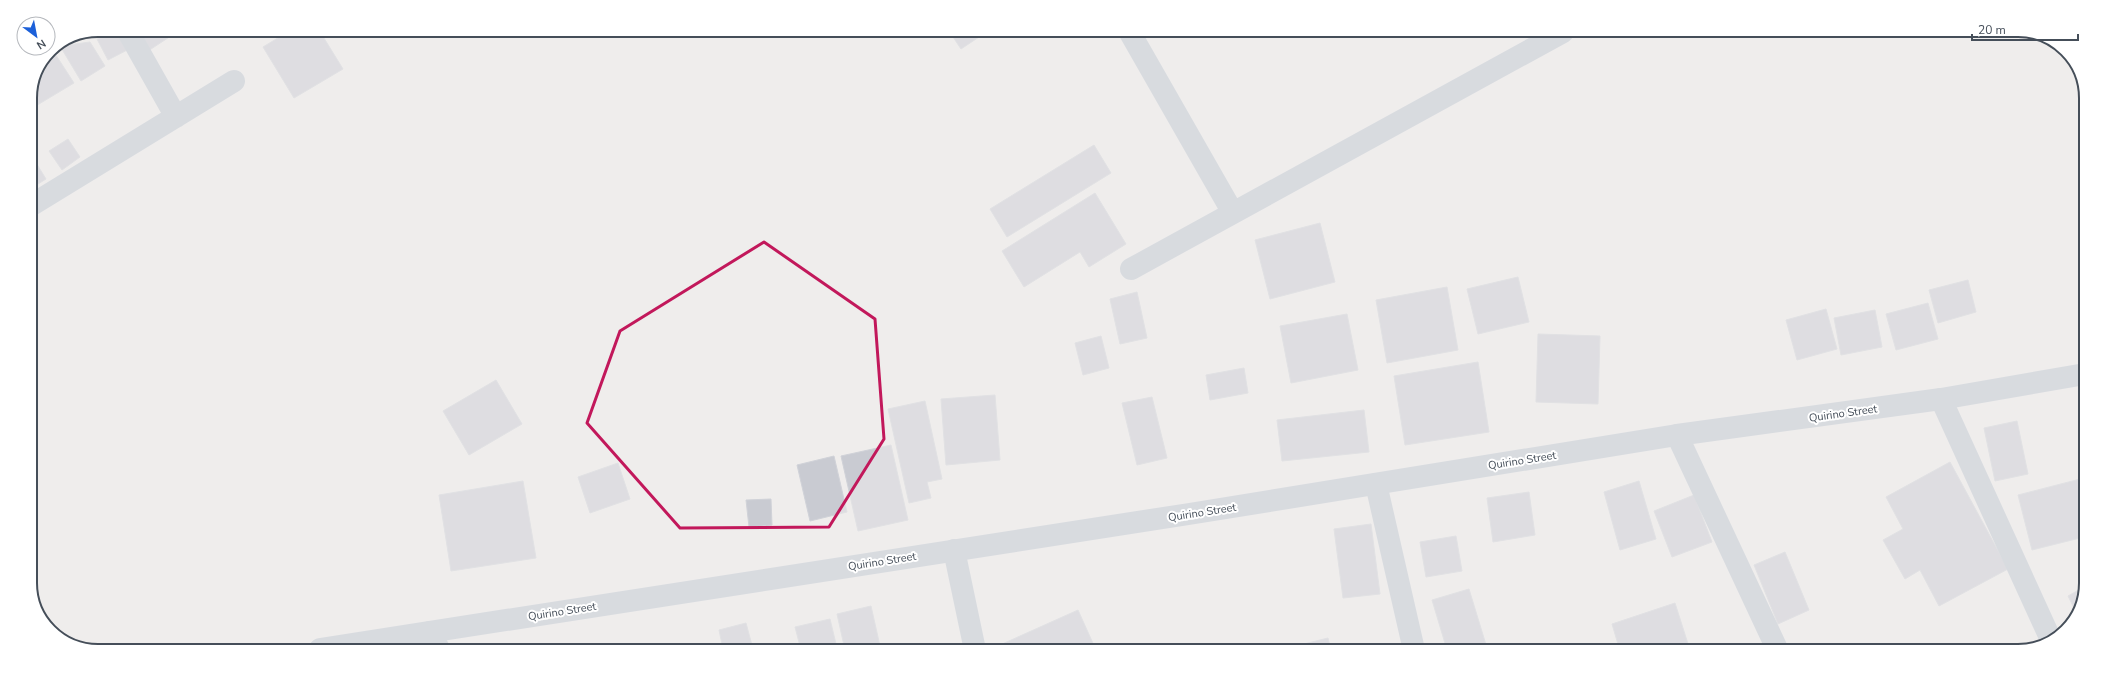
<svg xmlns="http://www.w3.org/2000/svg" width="2116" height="681" font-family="'Nunito Sans',sans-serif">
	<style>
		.building { fill: #c9cbd2; stroke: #d0d2d8 }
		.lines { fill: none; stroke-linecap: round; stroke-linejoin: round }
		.minor { stroke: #bdc6cf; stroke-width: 22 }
		.tertiary { stroke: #bdc6cf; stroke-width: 22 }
		.marked { fill: none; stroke: #c2185b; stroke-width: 3; stroke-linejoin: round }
		.labels { text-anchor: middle; stroke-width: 4; stroke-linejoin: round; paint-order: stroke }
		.street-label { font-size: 11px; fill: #454e59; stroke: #fff }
		.rim { fill: none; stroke: #454e59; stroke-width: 2 }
	</style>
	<rect width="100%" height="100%" fill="#efedec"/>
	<path class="building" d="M113 30H121L131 48 108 60 97 39Z
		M135 30H180L148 51Z
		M291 30H319L343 69 294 98 263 47Z
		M949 31H988L961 49Z
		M90 42 105 66 81 81 60 46Z
		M52 49 74 83 34 107 30 97 35 72Z
		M68 139 80 157 62 170 49 151Z
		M1094 145 1111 173 1007 237 990 209Z
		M30 153 46 179 30 189Z
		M1095 193 1126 244 1089 267 1080 252 1024 287 1002 251Z
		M1320 223 1335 282 1270 299 1255 240Z
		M1518 277 1529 322 1478 334 1467 289Z
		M1968 280 1976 312 1938 323 1929 290Z
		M1447 287 1458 350 1387 363 1376 300Z
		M1137 292 1147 338 1120 344 1110 299Z
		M1928 303 1938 339 1896 350 1886 314Z
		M1826 309 1837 349 1797 360 1786 320Z
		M1875 310 1882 347 1841 355 1834 318Z
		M1347 314 1358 370 1291 383 1280 326Z
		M1538 334 1600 336 1598 404 1536 402Z
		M1101 336 1109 368 1083 375 1075 343Z
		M1478 362 1489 432 1405 445 1394 376Z
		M1244 368 1248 393 1210 400 1206 375Z
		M496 380 522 424 469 455 443 411Z
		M995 395 1000 460 946 465 941 399Z
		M1152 397 1167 458 1137 465 1122 403Z
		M925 401 942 479 927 482 931 498 909 503 888 409Z
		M1364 410 1369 452 1282 461 1277 420Z
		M2017 421 2028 474 1995 481 1984 428Z
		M891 445 908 520 858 531 841 456Z
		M834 456 847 512 810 521 797 465Z
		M1950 462 2008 569 1939 606 1920 570 1905 579 1883 540 1903 529 1886 497Z
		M618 463 630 499 590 513 578 477Z
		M2084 478V537L2032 550 2018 495Z
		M523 481 536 558 451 571 439 495Z
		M1639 481 1656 539 1620 550 1604 492Z
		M1529 492 1535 535 1493 542 1487 498Z
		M1694 495 1712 542 1672 557 1654 511Z
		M771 499 772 525 749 527 746 500Z
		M1371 524 1380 594 1343 598 1334 529Z
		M1456 536 1462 571 1426 577 1420 542Z
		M1785 552 1809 610 1778 624 1754 565Z
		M2084 587V601L2076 612 2068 596Z
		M1469 589 1487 648 1479 650H1447L1432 600Z
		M1675 603 1689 647 1677 651H1620L1612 624Z
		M871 606 880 646 863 650H845L837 614Z
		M1078 610 1096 650H1002L1000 645Z
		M830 619 837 648 829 650H801L795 627Z
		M746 623 753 649H723L719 630Z
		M1328 638 1331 650H1305L1304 644Z
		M1729 644 1731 651H1711Z"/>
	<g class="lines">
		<path class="minor" d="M127 30 176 117
			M1129 31 1233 213
			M30 206 234 81
			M1131 269 1563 32
			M1941 399 2051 640
			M1677 435 1778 651
			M1376 484 1414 650
			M954 550 975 650
			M430 632 439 649"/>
		<path class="tertiary" d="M320 649 1189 514 1677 435 1941 399 2085 374"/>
	</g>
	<path d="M0 0H2116V681H0ZM764 242 875 319 884 439 829 527 680 528 587 423 620 331Z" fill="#efedec" fill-opacity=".55" fill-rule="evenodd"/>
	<path class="marked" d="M764 242 875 319 884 439 829 527 680 528 587 423 620 331Z"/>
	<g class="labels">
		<g class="street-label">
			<text transform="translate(1843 413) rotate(-8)" y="4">Quirino Street</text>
			<text transform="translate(1522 460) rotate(-9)" y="4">Quirino Street</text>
			<text transform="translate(1202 512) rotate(-9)" y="4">Quirino Street</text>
			<text transform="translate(882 561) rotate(-9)" y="4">Quirino Street</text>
			<text transform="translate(562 611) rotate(-9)" y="4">Quirino Street</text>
		</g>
	</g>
	<path d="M0 0H2116V681H0ZM98 37H2018A61 61 0 0 1 2079 98V583A61 61 0 0 1 2018 644H98A61 61 0 0 1 37 583V98A61 61 0 0 1 98 37Z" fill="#fff" fill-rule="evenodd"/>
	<path class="rim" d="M98 37H2018A61 61 0 0 1 2079 98V583A61 61 0 0 1 2018 644H98A61 61 0 0 1 37 583V98A61 61 0 0 1 98 37Z"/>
	<g transform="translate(36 36) rotate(148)"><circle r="19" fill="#ffffff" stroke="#b5b8bd"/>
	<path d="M0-3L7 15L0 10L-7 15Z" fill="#1c60d9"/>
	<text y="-6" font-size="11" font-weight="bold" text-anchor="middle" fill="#454e59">N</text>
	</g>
	<path d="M1972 34v6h106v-6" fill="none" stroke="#454e59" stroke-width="2"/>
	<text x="1978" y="34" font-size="12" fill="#454e59" stroke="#ffffff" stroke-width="3" paint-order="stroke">20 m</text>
</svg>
